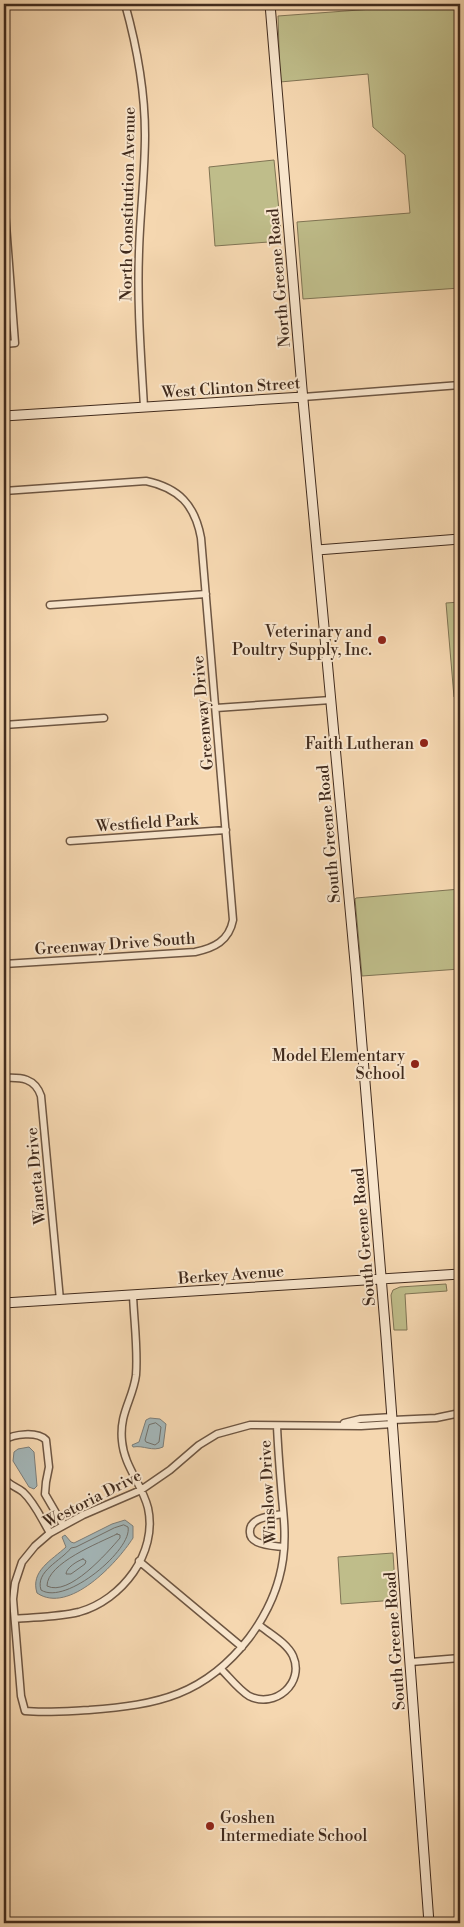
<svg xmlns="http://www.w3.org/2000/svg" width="464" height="1927" font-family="'Libre Bodoni',serif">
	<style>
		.green { fill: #bfbd8a; stroke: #807454 }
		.water { fill: #a3b6b8; stroke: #7c7e7a }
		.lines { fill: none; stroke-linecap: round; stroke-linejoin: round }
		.shore { stroke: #72706a; stroke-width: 1 }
		.street-casing { stroke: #6e5642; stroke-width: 9 }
		.secondary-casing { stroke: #412b1d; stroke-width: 11 }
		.street { stroke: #f8e5cc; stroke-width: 6 }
		.secondary { stroke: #f8e5cc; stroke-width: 9 }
		.poi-dot { fill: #8f2418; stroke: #f8e5cc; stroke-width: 2 }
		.labels { text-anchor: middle; stroke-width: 4; stroke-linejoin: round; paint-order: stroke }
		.street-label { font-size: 16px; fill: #412b1d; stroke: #f8e5cc }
		.poi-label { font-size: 16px; fill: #412b1d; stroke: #f8e5cc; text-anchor: end }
	</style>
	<rect width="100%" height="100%" fill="#f5d7b0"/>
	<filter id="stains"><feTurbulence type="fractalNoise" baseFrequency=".004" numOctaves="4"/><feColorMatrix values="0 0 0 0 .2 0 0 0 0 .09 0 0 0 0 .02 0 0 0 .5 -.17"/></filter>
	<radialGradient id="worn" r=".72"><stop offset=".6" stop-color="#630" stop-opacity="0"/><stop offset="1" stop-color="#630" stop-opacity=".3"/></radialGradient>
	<path class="green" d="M440 4H460V288L303 299 297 222 410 213 405 155 373 127 368 74 280 82 278 16Z
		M274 160 282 241 215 246 209 167Z
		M460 602V697H454L446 603Z
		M460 889V969L362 976 355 899 356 898Z
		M446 1284 447 1291 405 1294 407 1330H394L391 1295 393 1290 400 1287Z
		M393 1553 396 1600 341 1604 338 1557Z"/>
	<path class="water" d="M150 1418 160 1419 166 1424 163 1447C152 1452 144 1445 133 1447L132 1445 139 1442 146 1420Z
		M29 1447 34 1452 37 1486 34 1489 29 1487 13 1461 14 1452 18 1449Z
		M125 1520 133 1526V1538C117 1563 69 1615 37 1593 30 1571 52 1560 66 1547L62 1537 65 1535 71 1542 74 1543 112 1524Z"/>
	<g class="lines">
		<path class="shore" d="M156 1423 161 1427 159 1442 155 1445 146 1442 145 1440 149 1425Z
			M124 1525 128 1527C133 1549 66 1606 41 1590 35 1571 61 1561 71 1548L76 1547 114 1528Z
			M117 1534 120 1535V1538C107 1553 69 1597 47 1586 47 1563 99 1543 117 1534Z
			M83 1559 86 1561 85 1564 71 1574H66C66 1568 77 1561 83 1559Z"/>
		<g class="street-casing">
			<path id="street" d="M125 4C137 47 145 90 145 135 145 174 140 213 139 252 137 304 141 355 144 407
				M4 198 15 343 4 344
				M303 397 460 385
				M4 491 146 481C179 488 195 505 201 538L233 920C229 941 214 948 195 952L4 964
				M50 605 206 594
				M216 708 331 700
				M4 725 104 718
				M70 841 226 830
				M4 1078C21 1077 35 1078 41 1096L60 1300
				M393 1420 436 1418 460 1413
				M344 1423 360 1419 393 1417
				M277 1426C278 1450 280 1474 282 1498 284 1518 286 1538 283 1559 279 1588 267 1614 249 1638 205 1695 158 1705 89 1710 68 1711 46 1713 25 1711L21 1696 13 1599 15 1583 22 1562 35 1546 50 1533 83 1515 141 1490 170 1470 199 1445 217 1434 250 1425 361 1426 393 1424
				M4 1440C14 1434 37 1431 46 1440L49 1467 46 1482 45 1494 63 1525
				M4 1478C8 1485 17 1487 23 1492 35 1503 42 1520 50 1533
				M283 1514C272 1516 248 1517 250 1533 250 1538 253 1540 257 1542 265 1546 276 1546 284 1547
				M139 1561 242 1647
				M15 1619C36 1617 58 1617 79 1612 122 1600 158 1553 148 1508 142 1484 124 1466 122 1441 119 1413 133 1399 136 1375 138 1349 134 1321 133 1295
				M411 1662 460 1658
				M221 1669C229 1677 239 1690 249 1696 275 1709 305 1683 293 1656 287 1643 270 1634 259 1625"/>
		</g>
		<g class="secondary-casing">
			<path id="secondary" d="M270 4 302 389 356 973 386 1337 429 1923
				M4 416 303 397
				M317 550 460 539
				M4 1303 460 1274"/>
		</g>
		<use href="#street" class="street"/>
		<use href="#secondary" class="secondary"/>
	</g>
	<g class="poi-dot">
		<circle cx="382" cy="640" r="5"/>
		<circle cx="424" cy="743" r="5"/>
		<circle cx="415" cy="1064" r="5"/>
		<circle cx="210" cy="1826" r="5"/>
	</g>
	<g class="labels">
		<g class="street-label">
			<text transform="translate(127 204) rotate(-89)" y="6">North Constitution Avenue</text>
			<text transform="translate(278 278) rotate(-95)" y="6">North Greene Road</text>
			<text transform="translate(231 387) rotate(-4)" y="6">West Clinton Street</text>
			<text transform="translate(202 713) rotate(-95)" y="6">Greenway Drive</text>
			<text transform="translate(147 822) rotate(-4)" y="6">Westfield Park</text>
			<text transform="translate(328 834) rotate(-95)" y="6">South Greene Road</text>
			<text transform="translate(115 943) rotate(-4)" y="6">Greenway Drive South</text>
			<text transform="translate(35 1176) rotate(-95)" y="6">Waneta Drive</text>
			<text transform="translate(363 1237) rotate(-95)" y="6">South Greene Road</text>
			<text transform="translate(231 1274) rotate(-4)" y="6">Berkey Avenue</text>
			<text transform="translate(267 1492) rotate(-93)" y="6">Winslow Drive</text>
			<text transform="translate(92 1498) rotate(-27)" y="6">Westoria Drive</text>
			<text transform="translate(394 1641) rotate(-94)" y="6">South Greene Road</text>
		</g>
		<g class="poi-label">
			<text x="372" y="637">Veterinary and<tspan x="372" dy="18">Poultry Supply, Inc.</tspan></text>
			<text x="414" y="749">Faith Lutheran</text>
			<text x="405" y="1061">Model Elementary<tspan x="405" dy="18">School</tspan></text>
			<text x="220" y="1823" text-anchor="start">Goshen<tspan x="220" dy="18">Intermediate School</tspan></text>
		</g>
	</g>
	<rect width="464" height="1927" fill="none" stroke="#f5d7b0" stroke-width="20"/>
	<rect x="5" y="5" width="454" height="1917" fill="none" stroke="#412b1d" stroke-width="2.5"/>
	<rect x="10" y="10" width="444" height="1907" fill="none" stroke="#412b1d"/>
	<rect width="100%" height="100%" filter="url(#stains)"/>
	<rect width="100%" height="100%" fill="url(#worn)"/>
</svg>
